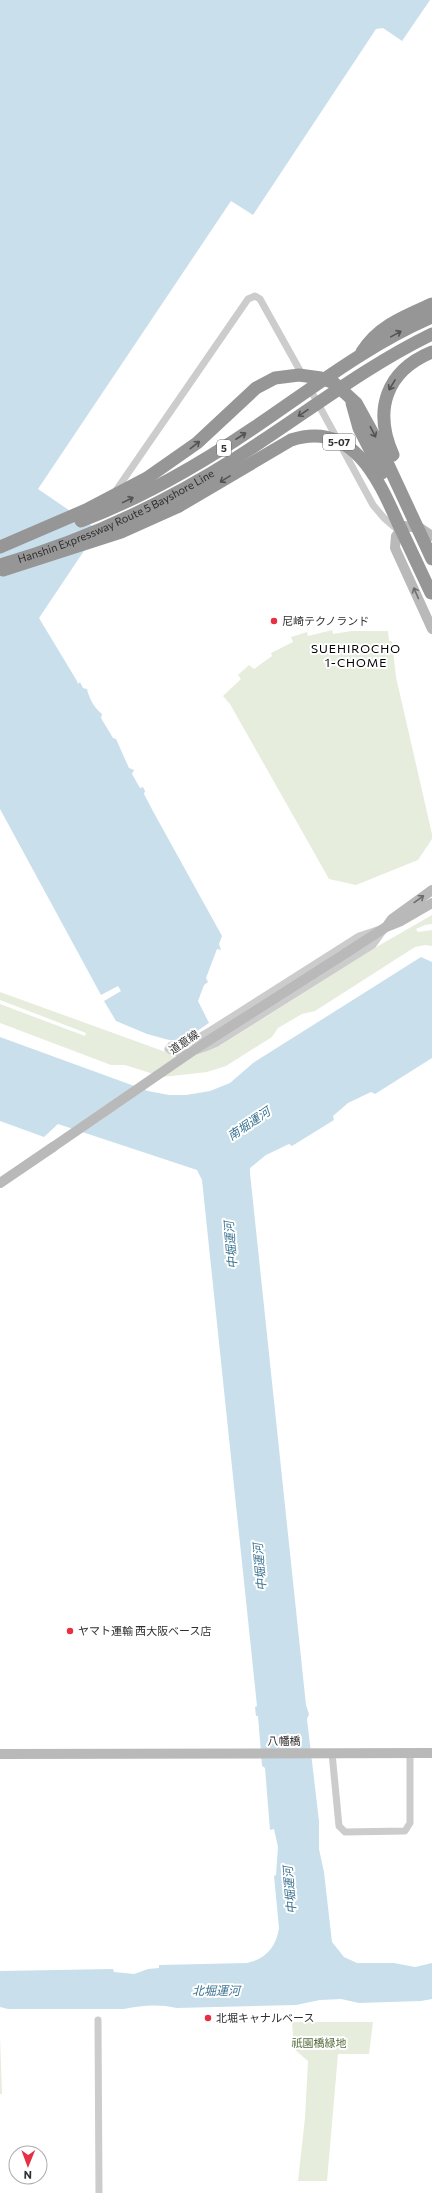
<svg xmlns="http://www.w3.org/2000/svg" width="432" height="2193" font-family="Commissioner,'Noto Sans JP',sans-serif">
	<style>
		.green { fill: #e6eddd }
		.water { fill: #c9e0ec }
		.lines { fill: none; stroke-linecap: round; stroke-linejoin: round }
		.street { stroke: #ccc; stroke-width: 7 }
		.secondary { stroke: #b9b9b9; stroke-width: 10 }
		.highway { stroke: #969696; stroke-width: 13 }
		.secondary-bridge { stroke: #b9b9b9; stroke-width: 10 }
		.highway-bridge { stroke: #969696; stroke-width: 13 }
		.oneway { stroke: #535353 }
		.oneway2 { stroke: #6d6d6d }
		.poi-dot { fill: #e63145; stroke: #fff; stroke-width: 1.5 }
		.labels { text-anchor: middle; stroke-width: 4; stroke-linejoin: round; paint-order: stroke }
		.shield { fill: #fff; stroke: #6d6d6d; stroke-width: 1 }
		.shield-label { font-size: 10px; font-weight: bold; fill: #2f2f2f }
		.street-label { font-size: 11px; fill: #2f2f2f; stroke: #fff }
		.poi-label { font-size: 11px; fill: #2f2f2f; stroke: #fff; text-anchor: start }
		.park-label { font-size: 11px; fill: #546c3c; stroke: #fff }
		.neighbourhood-label { font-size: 12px; letter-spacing: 1px; fill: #000; stroke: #fff }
		.water-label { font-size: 12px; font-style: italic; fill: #3c7492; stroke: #fff }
	</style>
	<rect width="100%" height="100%" fill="#fff"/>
	<path class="green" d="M332 630 333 634 351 631H388L389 641H392L396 677 432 834V839L418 860 356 885 329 879 230 704 223 696 241 679 238 675 249 665 254 669 272 656 271 653 293 642 291 637 307 632 308 636Z
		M432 915V924L425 925 416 929 418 932 432 930V946L425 945 415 947 315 1011 302 1014 278 1028 272 1037 226 1066 207 1072 163 1077 125 1065H111L0 1023V1004L85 1036 86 1033 0 1000V992L174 1055 206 1051 221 1045 373 949Z
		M292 2022H373L369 2054H338L327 2181H298L305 2118 308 2061 294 2049Z
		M0 2036 2 2094H0Z"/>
	<path class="water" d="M0 0H430L402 41 383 28 376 29 253 215 231 201 38 489 98 530 39 618 77 681 78 684 80 682 83 688 87 689C89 698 94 708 102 714L101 718 113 738 116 739 129 768 134 770 132 774 140 788 143 787 145 791 144 794 154 813 222 936 219 944 221 950 217 949 206 978 208 982 204 985 198 1001 209 1023 184 1040H169L147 1034 116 1021 104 1001 121 991 118 986 101 995 0 809Z
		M421 957 432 962V1058L375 1094 371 1092 348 1103 333 1116 334 1120 292 1146 289 1144 266 1155 250 1168V1173L306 1705 309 1714 307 1719 319 1821V1849L324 1872 332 1942 344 1957 357 1963H394L415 1967 432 1963V1999L421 2001 359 2003 341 1999 320 2000 296 2005 177 2008C159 2004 143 2005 124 2009H8L0 2007V1971L113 1969 114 1972 134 1974 148 1969 159 1968V1965L247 1963C266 1959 276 1947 279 1928L274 1876 276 1875 278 1847 274 1829 270 1830 265 1768 262 1766 258 1716H256L255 1707 257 1706 202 1180 197 1170 58 1124 44 1137 0 1121V1037L148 1091 169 1095H186L210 1091 230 1083 253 1063Z"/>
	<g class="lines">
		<path class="street" d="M309 387 373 505 384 518 398 530
			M115 492 248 299 255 296 260 299 303 376
			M386 927 373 945 217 1043C204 1049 181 1058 168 1049L171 1045 187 1044 211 1030 359 936Z
			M332 1753 339 1826 345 1832 405 1831 410 1823V1753
			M98 2020 99 2193"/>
		<path class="secondary" d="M432 536 420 528 404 526 396 536 395 548 432 629
			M387 926 392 919 432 890
			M346 953 386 927 401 921 432 903
			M0 1183 53 1147
			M0 1754 432 1753"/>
		<path class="highway" d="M3 570 121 532 179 506"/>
		<path class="secondary-bridge" d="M53 1147 200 1046 346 953"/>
		<g class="highway-bridge">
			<path d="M362 352C378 326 405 316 432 304"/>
			<path d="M352 403 359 428 382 473"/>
			<path d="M393 455C373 410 386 371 432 352"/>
			<path d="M179 506 291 440C352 420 378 478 398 523 409 546 420 570 431 593"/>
			<path d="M81 521C141 498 199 465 252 429 310 390 367 345 432 317"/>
			<path d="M0 547 86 510 147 478 197 443 256 388 275 378 299 375 321 378 334 383 356 403 378 443 432 559"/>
			<path id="s1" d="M0 565C83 541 162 505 236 458 301 417 362 368 432 334"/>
		</g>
	</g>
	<defs><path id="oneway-shaft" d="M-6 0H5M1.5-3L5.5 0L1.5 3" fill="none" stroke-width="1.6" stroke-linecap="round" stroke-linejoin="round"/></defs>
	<g class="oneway">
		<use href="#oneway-shaft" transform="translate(396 334) rotate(-29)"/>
		<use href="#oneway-shaft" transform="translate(392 385) rotate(121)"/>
		<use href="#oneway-shaft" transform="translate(303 413) rotate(146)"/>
		<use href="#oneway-shaft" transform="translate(373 432) rotate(63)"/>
		<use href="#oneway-shaft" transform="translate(241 436) rotate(-33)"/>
		<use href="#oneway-shaft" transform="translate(195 445) rotate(-38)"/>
		<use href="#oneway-shaft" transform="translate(225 479) rotate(148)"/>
		<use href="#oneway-shaft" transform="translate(128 500) rotate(-26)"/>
	</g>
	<g class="oneway2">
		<use href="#oneway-shaft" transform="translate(416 593) rotate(-114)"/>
		<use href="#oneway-shaft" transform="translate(419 899) rotate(-36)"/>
	</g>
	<g class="poi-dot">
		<circle cx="274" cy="621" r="4"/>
		<circle cx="70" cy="1631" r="4"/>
		<circle cx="208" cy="2018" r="4"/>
	</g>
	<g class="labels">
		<g class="shield">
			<rect x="323" y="434" width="32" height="16" rx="3"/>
			<rect x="217" y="440" width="14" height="16" rx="3"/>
		</g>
		<g class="shield-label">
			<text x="339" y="446">5-07</text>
			<text x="224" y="452">5</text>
		</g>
		<g class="street-label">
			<text dy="4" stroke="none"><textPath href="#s1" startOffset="126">Hanshin Expressway Route 5 Bayshore Line</textPath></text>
			<text transform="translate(184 1042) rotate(-34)" y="4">道意線</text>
			<text x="284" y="1745">八幡橋</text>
		</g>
		<g class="poi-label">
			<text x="282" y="625">尼崎テクノランド</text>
			<text x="78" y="1635">ヤマト運輸 西大阪ベース店</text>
			<text x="216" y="2022">北堀キャナルベース</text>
		</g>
		<g class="park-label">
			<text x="319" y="2047">祇園橋緑地</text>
		</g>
		<g class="neighbourhood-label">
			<text x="356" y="653">SUEHIROCHO<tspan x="356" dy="14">1-CHOME</tspan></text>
		</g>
		<g class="water-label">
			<text transform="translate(249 1124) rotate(-34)" y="4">南堀運河</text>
			<text transform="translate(231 1245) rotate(-95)" y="4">中堀運河</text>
			<text transform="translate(260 1567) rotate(-95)" y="4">中堀運河</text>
			<text transform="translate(290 1890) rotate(-95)" y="4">中堀運河</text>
			<text x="216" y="1995">北堀運河</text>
		</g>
	</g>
	<g transform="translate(28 2165) rotate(181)"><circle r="19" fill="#ffffff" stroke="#acacac"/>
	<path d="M0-3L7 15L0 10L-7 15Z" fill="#e63145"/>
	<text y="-6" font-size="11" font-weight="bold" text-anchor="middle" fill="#2f2f2f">N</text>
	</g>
</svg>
